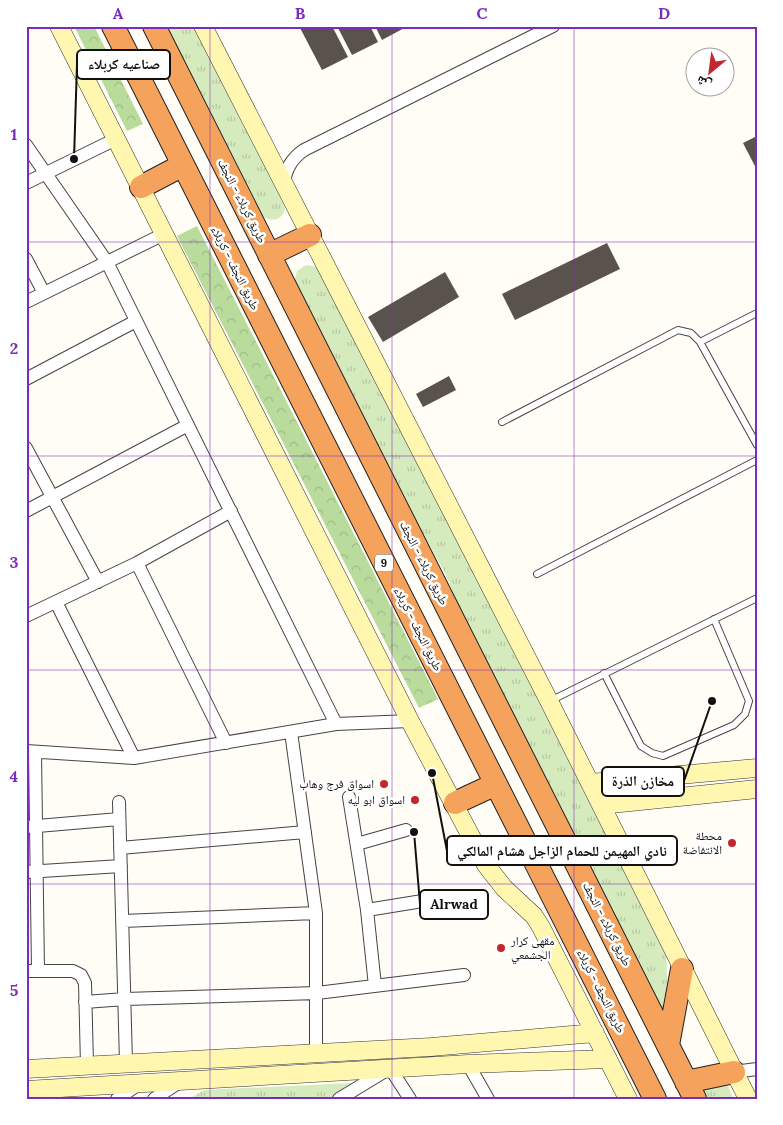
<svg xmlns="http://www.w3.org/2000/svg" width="783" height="1125" font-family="Lora,'Noto Naskh Arabic',serif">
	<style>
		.grass { fill: url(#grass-tufts) }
		.forest { fill: url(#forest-crowns) }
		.building { fill: #5a524d }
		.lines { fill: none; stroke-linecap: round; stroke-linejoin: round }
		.lane-casing { stroke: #444; stroke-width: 8 }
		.street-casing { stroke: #444; stroke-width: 14 }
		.secondary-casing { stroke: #333; stroke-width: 19 }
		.highway-casing { stroke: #222; stroke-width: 24 }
		.lane { stroke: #fff; stroke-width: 6 }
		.street { stroke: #fff; stroke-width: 12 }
		.secondary { stroke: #fff6b0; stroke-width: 18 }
		.highway { stroke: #f5a25d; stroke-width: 22 }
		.grid { fill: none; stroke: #7b2cbf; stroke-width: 1; stroke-opacity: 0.55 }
		.poi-dot { fill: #c4262e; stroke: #fff; stroke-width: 2 }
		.labels { text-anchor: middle; stroke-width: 5; stroke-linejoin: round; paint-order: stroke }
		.shield { fill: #fff; stroke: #585858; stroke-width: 1 }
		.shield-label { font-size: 11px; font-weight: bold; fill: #111 }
		.street-label { font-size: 12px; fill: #111; stroke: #fff }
		.poi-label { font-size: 12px; fill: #111; stroke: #fff; text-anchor: end }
		.leader { fill: none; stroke: #111; stroke-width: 2 }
		.callout-dot { fill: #111; stroke: #fff; stroke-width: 2 }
		.callout { fill: #fff; stroke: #111; stroke-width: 2 }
		.callout-label { font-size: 14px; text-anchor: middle; font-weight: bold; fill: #111 }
		.neatline { fill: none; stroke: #7b2cbf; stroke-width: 2 }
		.grid-label { font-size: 16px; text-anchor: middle; font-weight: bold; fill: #7b2cbf }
	</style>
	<defs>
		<pattern id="grass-tufts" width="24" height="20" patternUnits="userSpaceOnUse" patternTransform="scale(1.25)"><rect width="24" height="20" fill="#d5ebbd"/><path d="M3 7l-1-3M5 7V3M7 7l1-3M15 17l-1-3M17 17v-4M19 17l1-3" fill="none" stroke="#b6c8a1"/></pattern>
		<pattern id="forest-crowns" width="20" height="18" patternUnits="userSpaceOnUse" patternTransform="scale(1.25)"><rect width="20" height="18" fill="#b9dc9c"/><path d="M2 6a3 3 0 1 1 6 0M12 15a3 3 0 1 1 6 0" fill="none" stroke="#9ebc85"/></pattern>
	</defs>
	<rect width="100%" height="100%" fill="#fffdf5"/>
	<path class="grass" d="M167 26H193L283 203 285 209C282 221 271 222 262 216Z
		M306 265 318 267C436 496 551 726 666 956 668 977 667 995 662 1015L472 641 446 575 415 519 294 283 297 271Z
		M725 1081 734 1099H706L703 1090V1082Z
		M352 1083 353 1090 334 1099H189L204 1090Z"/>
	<path class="forest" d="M74 26H94L143 124 127 131Z
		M197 226 438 699 419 708 177 236Z"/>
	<path class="building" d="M299 26H332L348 57 322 70Z
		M337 26H370L378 42 352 55Z
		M375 26H408L382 40Z
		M757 136V170L743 143Z
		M607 243 620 269 515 320 502 294Z
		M445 272 459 297 383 342 368 317Z
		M449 376 456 390 423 407 416 394Z"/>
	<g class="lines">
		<g class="lane-casing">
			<path id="lane" d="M700 342 757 313
				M502 422 678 330 691 333 700 342 757 445
				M537 574 757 460
				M604 673 641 746 652 753 663 756 734 725 745 714 749 701 714 619
				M550 701 757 598"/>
		</g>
		<g class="street-casing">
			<path id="street" d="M26 145 107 262 336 724
				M26 183 116 139
				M283 185C286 169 291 159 304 150L553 26
				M26 259 44 293
				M26 302 164 234
				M26 379 136 321
				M26 448 98 582
				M26 511 188 425
				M137 563 226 743
				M56 602 134 758
				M26 616 137 563 231 511
				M291 732 316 913V1053
				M26 751 134 758 336 724 410 721
				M35 752 38 971
				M349 797 367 910 375 986
				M119 802 126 1063
				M26 827 119 819
				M357 844 406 830
				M120 848 305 832
				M26 872 121 866
				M367 910 441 898
				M123 921 316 913
				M26 971H73L81 975 85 983 87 1065
				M85 1002 125 999 317 993 464 975
				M468 1064 488 1099
				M734 1072 757 1069
				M117 1099 139 1084
				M154 1099 181 1081
				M339 1099 390 1068 410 1099"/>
		</g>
		<g class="secondary-casing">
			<path id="secondary" d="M59 26 410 721 486 865 504 888 534 916 541 927 628 1099
				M203 26 549 701 748 1099
				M590 783 757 768
				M601 805 757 789
				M26 1069 431 1047 595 1033
				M26 1090 468 1064 608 1059"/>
		</g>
		<g class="highway-casing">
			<path id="highway" d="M113 26 655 1099
				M154 26 695 1099
				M141 187 183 165
				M269 255 310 235
				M455 803 496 784
				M668 1045 682 969
				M686 1082 734 1072"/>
		</g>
		<use href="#lane" class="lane"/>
		<use href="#street" class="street"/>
		<use href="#secondary" class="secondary"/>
		<use href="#highway" class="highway"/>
	</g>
	<path class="grid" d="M210 26V1099M392 26V1099M574 26V1099M26 242H757M26 456H757M26 670H757M26 884H757"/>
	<g class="poi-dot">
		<circle cx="384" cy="784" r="5"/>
		<circle cx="415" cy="800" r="5"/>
		<circle cx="732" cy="843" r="5"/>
		<circle cx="501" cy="948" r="5"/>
	</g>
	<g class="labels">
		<rect class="shield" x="375" y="554.5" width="18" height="17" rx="4"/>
		<g class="shield-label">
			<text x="384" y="567">9</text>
		</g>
		<g class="street-label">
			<text transform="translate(242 201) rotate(63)" y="4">طريق كربلاء - النجف</text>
			<text transform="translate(235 268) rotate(63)" y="4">طريق النجف - كربلاء</text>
			<text transform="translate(424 563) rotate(63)" y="4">طريق كربلاء - النجف</text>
			<text transform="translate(418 629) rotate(63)" y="4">طريق النجف - كربلاء</text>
			<text transform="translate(607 924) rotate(63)" y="4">طريق كربلاء - النجف</text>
			<text transform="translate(601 991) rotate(63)" y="4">طريق النجف - كربلاء</text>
		</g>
		<g class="poi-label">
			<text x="374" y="788">اسواق فرج وهاب</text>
			<text x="405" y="804">اسواق ابو ليه</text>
			<text x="722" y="840">محطة<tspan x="722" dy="14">الانتفاضة</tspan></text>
			<text x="511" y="945" text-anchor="start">مقهى كرار<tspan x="511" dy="14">الجشمعي</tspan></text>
		</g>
	</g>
	<path class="leader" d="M74 159L77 64M712 701L684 781M432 773L447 851M414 832L420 904"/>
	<g class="callout-dot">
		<circle cx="74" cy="159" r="5"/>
		<circle cx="712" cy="701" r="5"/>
		<circle cx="432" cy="773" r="5"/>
		<circle cx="414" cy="832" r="5"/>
	</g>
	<g class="callout">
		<rect x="77" y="50" width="93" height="29" rx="5"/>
		<rect x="602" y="767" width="82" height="29" rx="5"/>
		<rect x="447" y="836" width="230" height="29" rx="5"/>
		<rect x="420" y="890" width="68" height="29" rx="5"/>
	</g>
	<g class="callout-label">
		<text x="124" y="69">صناعيه كربلاء</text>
		<text x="643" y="786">مخازن الذرة</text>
		<text x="562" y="856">نادي المهيمن للحمام الزاجل هشام المالكي</text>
		<text x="454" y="909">Alrwad</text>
	</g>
	<rect width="783" height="1125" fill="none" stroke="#ffffff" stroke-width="55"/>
	<g transform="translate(710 72) rotate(209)"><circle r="24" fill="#ffffff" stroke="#a0a0a0"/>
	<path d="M0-4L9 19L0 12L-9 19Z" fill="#c4262e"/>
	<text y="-8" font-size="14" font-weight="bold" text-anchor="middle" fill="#111111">ش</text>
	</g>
	<rect x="28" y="28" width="728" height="1070" class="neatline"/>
	<g class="grid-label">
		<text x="118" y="19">A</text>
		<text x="300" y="19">B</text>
		<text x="482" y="19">C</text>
		<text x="664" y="19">D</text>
		<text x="14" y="140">1</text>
		<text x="14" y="354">2</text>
		<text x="14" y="568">3</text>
		<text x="14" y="782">4</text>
		<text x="14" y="996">5</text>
	</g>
</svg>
